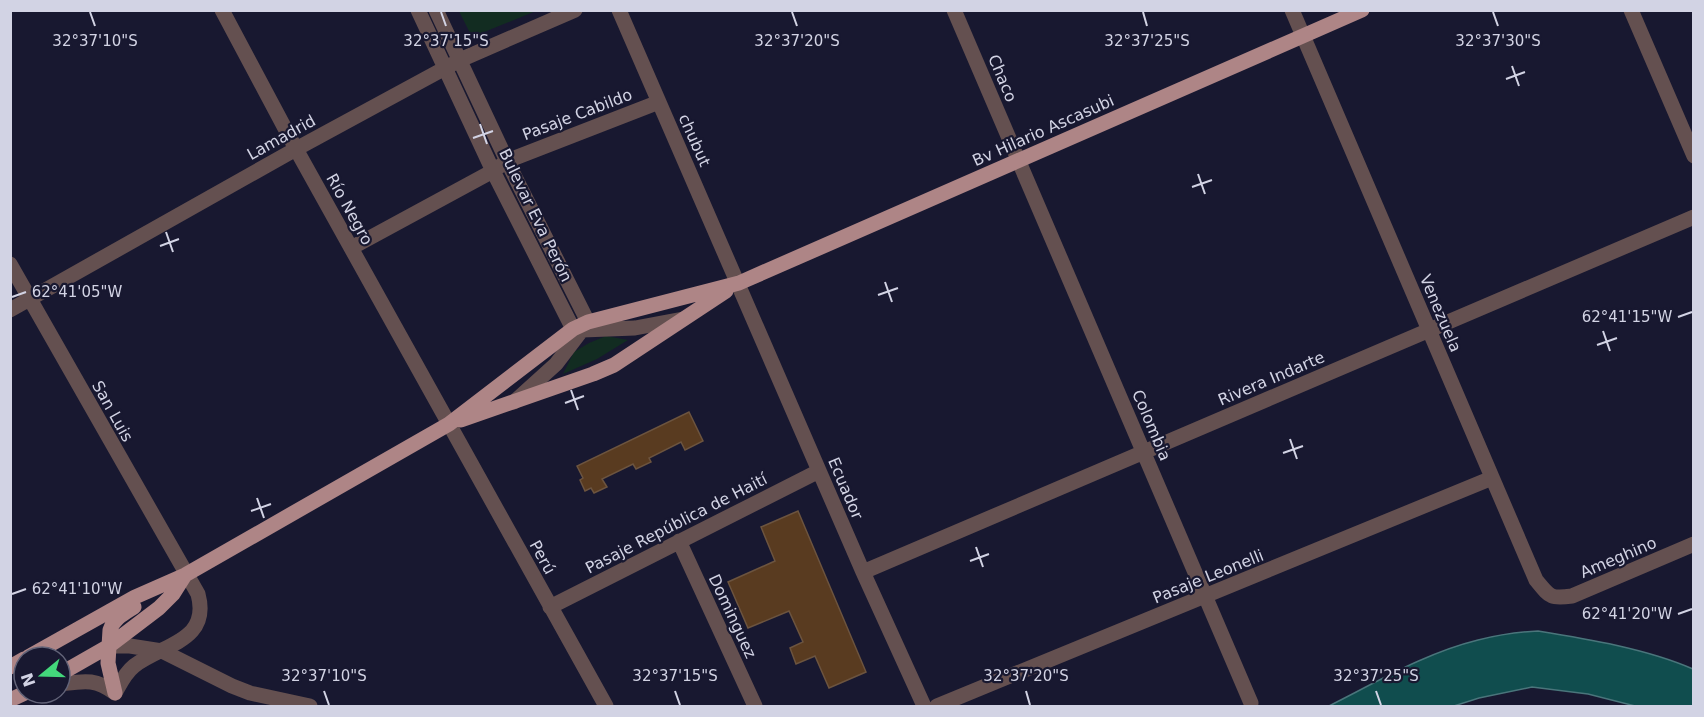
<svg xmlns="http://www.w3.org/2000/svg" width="1704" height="717" font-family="'DejaVu Sans',sans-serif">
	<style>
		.green { fill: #122c21 }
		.water { fill: #104d4e; stroke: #4a757b; stroke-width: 1.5 }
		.building { fill: #593b20; stroke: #6c543f; stroke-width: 1.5 }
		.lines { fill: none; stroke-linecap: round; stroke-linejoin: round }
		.minor { stroke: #645050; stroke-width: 15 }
		.major { stroke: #ae8586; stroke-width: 15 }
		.ticks { fill: none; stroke: #d2d3e4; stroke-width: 2 }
		.labels { text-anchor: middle; stroke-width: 4.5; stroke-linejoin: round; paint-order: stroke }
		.street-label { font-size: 16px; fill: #d2d3e4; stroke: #181830 }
		.ticks-label { font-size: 15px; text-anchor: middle; fill: #d2d3e4; stroke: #181830; stroke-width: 4.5; stroke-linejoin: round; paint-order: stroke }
	</style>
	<rect width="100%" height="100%" fill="#181830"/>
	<path class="green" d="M459 11H536L472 37Z
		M606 336 628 340 597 359 563 374 574 352 589 343Z"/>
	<path class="water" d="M1538 631C1588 639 1647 649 1693 669V706H1635L1588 694 1532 687 1479 698 1454 706H1329C1377 682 1425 653 1478 640 1498 635 1518 632 1538 631Z"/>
	<path class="building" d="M689 412 703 441 685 450 681 442 649 458 651 462 636 469 633 464 602 479 607 487 594 493 591 488 585 491 580 480 583 478 577 466Z
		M798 511 866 672 829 688 815 656 796 664 790 648 803 642 789 611 748 628 728 582 775 561 761 527Z"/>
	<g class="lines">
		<path class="minor" d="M222 10 296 149 606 706
			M418 10 493 171 573 329 582 330 635 328 683 319
			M436 10 507 161 588 322 556 364 514 402
			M619 10 863 572 924 706
			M954 10 1251 703
			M1292 10 1536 580C1550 597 1550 599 1572 596L1694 544
			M1631 10 1694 156
			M351 248 493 171 507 161 659 102
			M10 264 198 594C211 642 162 644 134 666 125 673 120 684 115 693
			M10 310 296 149 460 60 575 10
			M679 541 755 706
			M863 572 1694 217
			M550 607 819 471
			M109 646H130L162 651 232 686 250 693 310 706
			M60 684C84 681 95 678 115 693
			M937 706 1492 478"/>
		<path class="major" d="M461 420 593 374 614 365 726 291
			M28 657 135 597 185 575 449 424 573 329 588 322 739 283 1362 10
			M10 667 24 659
			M60 674 109 646 159 608 173 594 185 575
			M115 693 108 663 110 630C114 618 125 613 134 607
			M10 700 25 693"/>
	</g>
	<path class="ticks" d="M90 12 95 26M441 12 446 26M792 12 797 26M1143 12 1147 26M1493 12 1498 26M1512 66 1519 86M1506 79 1525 72M480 124 487 144M473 138 493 131M1198 174 1205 194M1192 187 1212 180M166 232 173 252M160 246 179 239M885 282 892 302M878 295 898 288M12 297 26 292M1678 317 1692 312M1603 331 1610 351M1597 345 1617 338M571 390 578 410M565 403 584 396M1290 439 1297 459M1283 453 1303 446M257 498 264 518M251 511 271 504M976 547 983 567M970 561 989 554M12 594 26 589M1678 614 1692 609M324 691 329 705M675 691 680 705M1026 691 1030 705M1376 691 1381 705"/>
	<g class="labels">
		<g class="street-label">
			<text transform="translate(1003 78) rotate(67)" y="6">Chaco</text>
			<text transform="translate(577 114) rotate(-21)" y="6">Pasaje Cabildo</text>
			<text transform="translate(1043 130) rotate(-24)" y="6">Bv Hilario Ascasubi</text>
			<text transform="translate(281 137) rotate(-29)" y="6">Lamadrid</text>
			<text transform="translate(695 140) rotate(66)" y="6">chubut</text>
			<text transform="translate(350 209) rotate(61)" y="6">Río Negro</text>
			<text transform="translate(536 215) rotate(64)" y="6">Bulevar Eva Perón</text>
			<text transform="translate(1441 313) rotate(67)" y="6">Venezuela</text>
			<text transform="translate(1271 378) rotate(-23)" y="6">Rivera Indarte</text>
			<text transform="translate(113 411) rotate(61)" y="6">San Luis</text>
			<text transform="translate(1152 425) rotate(67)" y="6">Colombia</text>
			<text transform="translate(846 488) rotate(67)" y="6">Ecuador</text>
			<text transform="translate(676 523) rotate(-27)" y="6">Pasaje República de Haití</text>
			<text transform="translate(543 557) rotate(61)" y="6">Perú</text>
			<text transform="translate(1618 557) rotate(-23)" y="6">Ameghino</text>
			<text transform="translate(1208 576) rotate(-22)" y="6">Pasaje Leonelli</text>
			<text transform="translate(733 616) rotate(65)" y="6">Dominguez</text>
		</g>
	</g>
	<g class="ticks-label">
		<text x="95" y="46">32°37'10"S</text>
		<text x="446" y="46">32°37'15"S</text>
		<text x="1147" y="46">32°37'25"S</text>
		<text x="1498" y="46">32°37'30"S</text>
		<text x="797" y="46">32°37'20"S</text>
		<text x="77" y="297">62°41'05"W</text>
		<text x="1627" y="322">62°41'15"W</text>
		<text x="77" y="594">62°41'10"W</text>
		<text x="1627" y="619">62°41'20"W</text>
		<text x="324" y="681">32°37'10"S</text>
		<text x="675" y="681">32°37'15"S</text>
		<text x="1026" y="681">32°37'20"S</text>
		<text x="1376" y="681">32°37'25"S</text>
	</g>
	<rect width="1704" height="717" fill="none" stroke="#d2d3e4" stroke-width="24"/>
	<g transform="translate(42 675) rotate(251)"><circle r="28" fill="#181830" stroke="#626378" stroke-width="1.5"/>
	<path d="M0-4.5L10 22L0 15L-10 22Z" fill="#43d77b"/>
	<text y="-9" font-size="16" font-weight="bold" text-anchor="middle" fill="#d2d3e4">N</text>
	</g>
</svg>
